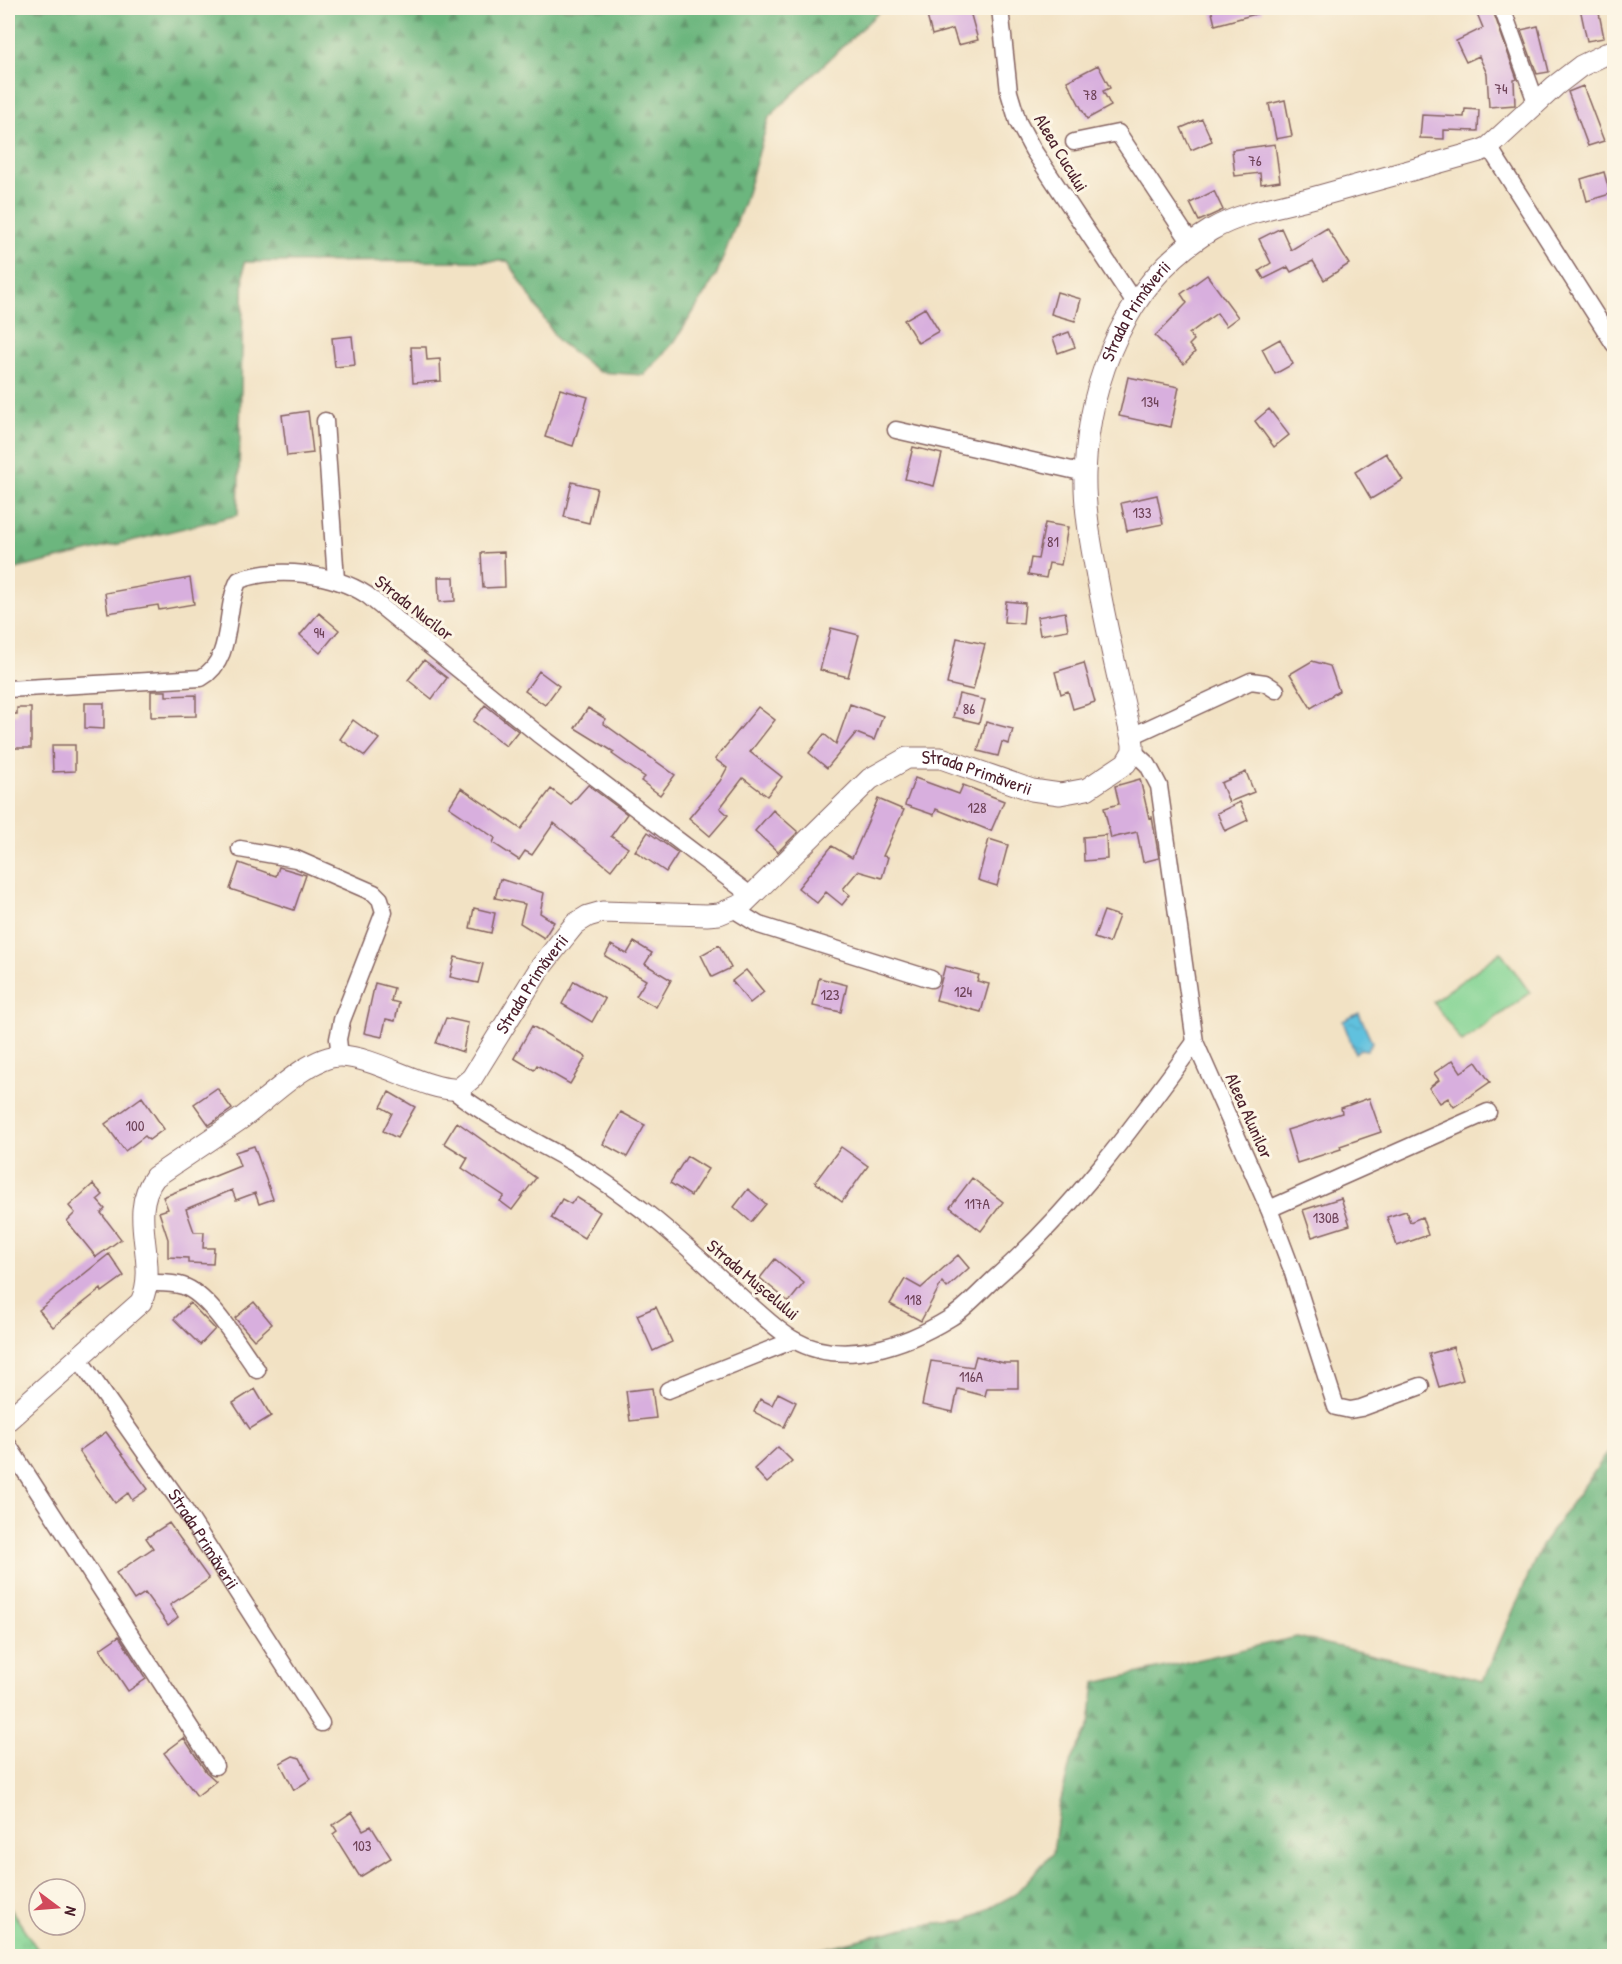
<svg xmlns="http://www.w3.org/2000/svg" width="1622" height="1964" font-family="'Patrick Hand',sans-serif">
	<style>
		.grass { fill: url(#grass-tufts); stroke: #687a60; stroke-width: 1.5 }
		.forest { fill: url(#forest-firs); stroke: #5b6a54; stroke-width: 1.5 }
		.pitch { fill: #85d494; stroke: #687a60; stroke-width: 1.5 }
		.water { fill: url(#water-ripples); stroke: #557084; stroke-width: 1.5 }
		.building { fill: #d8afde }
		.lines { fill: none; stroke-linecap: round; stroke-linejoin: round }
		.minor-casing { stroke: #856361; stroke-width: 19 }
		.tertiary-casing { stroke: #856361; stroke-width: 23 }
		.minor { stroke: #fff; stroke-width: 16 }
		.tertiary { stroke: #fff; stroke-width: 21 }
		.labels { text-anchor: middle; stroke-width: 6; stroke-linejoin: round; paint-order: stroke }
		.number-label { font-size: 15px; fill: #6e4358 }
		.street-label { font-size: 18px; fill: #4a1f2b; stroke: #fcf5e5 }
	</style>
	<defs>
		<pattern id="grass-tufts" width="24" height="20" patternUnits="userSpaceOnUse" patternTransform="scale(1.5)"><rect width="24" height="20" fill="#85d494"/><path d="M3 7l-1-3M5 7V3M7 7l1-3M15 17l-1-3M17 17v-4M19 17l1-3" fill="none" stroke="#74b680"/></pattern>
		<pattern id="forest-firs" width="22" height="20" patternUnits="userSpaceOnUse" patternTransform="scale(1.5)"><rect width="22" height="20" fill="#6cb67e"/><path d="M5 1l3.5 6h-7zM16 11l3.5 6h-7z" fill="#5b9367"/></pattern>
		<pattern id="water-ripples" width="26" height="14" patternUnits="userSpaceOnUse" patternTransform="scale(1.5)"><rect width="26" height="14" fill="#60c1de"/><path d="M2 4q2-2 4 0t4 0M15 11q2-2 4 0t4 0" fill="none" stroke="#55a5bf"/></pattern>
	</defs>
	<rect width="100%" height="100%" fill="#fcf5e5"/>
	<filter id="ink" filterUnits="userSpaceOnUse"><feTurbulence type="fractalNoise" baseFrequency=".0167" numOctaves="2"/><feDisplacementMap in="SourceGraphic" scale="12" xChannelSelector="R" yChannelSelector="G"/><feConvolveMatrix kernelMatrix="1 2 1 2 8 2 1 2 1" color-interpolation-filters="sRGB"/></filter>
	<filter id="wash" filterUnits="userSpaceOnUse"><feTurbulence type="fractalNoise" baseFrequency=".008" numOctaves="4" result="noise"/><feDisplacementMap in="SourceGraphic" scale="24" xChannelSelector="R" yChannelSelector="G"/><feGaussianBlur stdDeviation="1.35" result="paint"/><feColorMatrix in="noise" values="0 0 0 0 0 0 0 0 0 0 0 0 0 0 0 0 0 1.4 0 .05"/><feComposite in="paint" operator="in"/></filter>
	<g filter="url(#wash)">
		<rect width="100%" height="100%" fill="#f2e2c4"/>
		<path class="grass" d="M8 1905 42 1956H8Z"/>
		<path class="forest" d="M8 8H883L769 117 745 200 716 276 675 341 644 375 599 372 558 341 508 261 244 262 238 515 8 571Z
			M1614 1444V1956H793L909 1927 965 1921 1014 1895 1053 1853 1059 1808 1071 1760 1090 1724 1095 1683 1297 1637 1483 1681 1541 1546Z"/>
		<path class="pitch" d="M1501 952 1530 993 1462 1042 1433 1002Z"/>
		<path class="water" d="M1359 1013 1372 1042 1367 1050 1360 1049 1355 1053 1343 1021Z"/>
		<g id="blocks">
			<path class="building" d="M925 8H969L978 40 958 45 953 29 932 35Z
				M1211 8H1262L1263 12 1215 25Z
				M1483 8H1492L1517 79 1514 80 1515 105 1489 107 1487 74 1479 56 1466 62 1456 41 1483 28 1476 11Z
				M1580 8H1598L1604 38 1587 41Z
				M1538 26 1549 72 1537 74 1521 30Z
				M1098 65 1110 88 1103 91 1111 106 1087 119 1067 81Z
				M1583 86 1604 141 1588 146 1568 92Z
				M1285 100 1292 136 1276 139 1269 104Z
				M1465 109 1479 110 1478 131 1444 130V139L1420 138 1422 115 1464 117Z
				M1202 119 1212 141 1191 150 1181 128Z
				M1275 144 1280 181 1261 184 1260 173 1235 176 1232 150Z
				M1604 172 1610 194 1587 201 1581 179Z
				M1214 191 1223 210 1199 221 1190 203Z
				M1281 228 1291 250 1327 228 1349 264 1324 280 1313 261 1291 272 1288 267 1264 279 1259 271 1271 263 1259 239Z
				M1207 275 1238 317 1226 326 1217 313 1189 334 1194 340 1189 345 1195 352 1184 364 1155 336 1187 303 1181 294Z
				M1057 292 1081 299 1075 321 1051 314Z
				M925 308 939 331 918 343 904 320Z
				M1069 332 1075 347 1058 353 1053 338Z
				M352 336 355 365 335 367 332 338Z
				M1280 339 1293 364 1275 374 1262 349Z
				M411 347H426L427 360 440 359 441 381 413 383Z
				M1128 377 1179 387 1171 427 1119 416Z
				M560 389 588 397 573 446 545 437Z
				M1269 409 1289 435 1274 447 1255 421Z
				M308 411 313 453 287 456 282 415Z
				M913 447 942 454 934 486 905 479Z
				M1386 453 1403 480 1371 499 1355 472Z
				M572 482 597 488 589 523 564 517Z
				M1157 495 1163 524 1127 531 1121 503Z
				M1045 523 1068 527 1061 565 1049 563 1046 578 1028 575 1031 558 1038 559Z
				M504 552 505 587 483 588 481 553Z
				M438 577H454L455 601 439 602Z
				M190 578 194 604 159 610 158 605 108 613 105 593Z
				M1006 601 1025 603 1023 624 1004 622Z
				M1065 612 1068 630 1040 635 1037 617Z
				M319 613 339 630 320 653 300 635Z
				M831 628 859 635 848 677 820 670Z
				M957 638 985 644 973 690 947 684Z
				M424 660 447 678 432 699 408 680Z
				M1312 661 1330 666 1339 691 1311 708 1290 674Z
				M1084 663 1095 702 1073 709 1068 691 1061 694 1055 672Z
				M539 671 559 686 545 705 525 691Z
				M151 691H166V696L196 695V716L151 717Z
				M959 694 985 700 979 723 953 717Z
				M85 703H104V729L85 728Z
				M850 704 883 716 874 740 856 733 827 768 809 753 824 734 836 744Z
				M485 705 518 731 506 746 473 721Z
				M758 707 775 720 750 752 782 777 767 796 743 778 720 808 728 815 710 836 689 818 720 781 727 768 715 759Z
				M17 708H31V748H8V714H17Z
				M588 708 606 719 603 723 675 775 660 795 641 781 645 777 612 754 614 752 575 728Z
				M353 720 379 739 365 756 340 739Z
				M986 722 1013 729 1009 744 1002 742 998 756 978 751Z
				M52 745H75V771L53 772Z
				M1246 772 1254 792 1229 802 1221 783Z
				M915 778 959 794 963 785 1004 801 991 831 936 809 934 815 905 805Z
				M1140 779 1149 818 1152 817 1159 858 1143 862 1137 832 1111 838 1104 808 1119 804 1115 786Z
				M588 785 627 814 611 836 628 848 611 870 554 823 532 855 525 851 519 860 493 843 495 838 449 807 461 788 521 829 551 789 571 804Z
				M878 799 904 810 883 856 888 857 882 878 858 871 843 889 850 895 842 905 826 892 817 903 798 888 832 846 852 858Z
				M1240 802 1248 820 1225 831 1217 813Z
				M773 810 798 832 778 852 755 831Z
				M648 832 678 853 666 872 635 851Z
				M1106 835 1107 859 1084 861 1083 837Z
				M989 839 1008 845 997 886 978 880Z
				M239 863 276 876 279 867 306 875 294 910 230 889Z
				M500 879 544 893 540 913 554 922 544 938 520 923 525 904 495 898Z
				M474 908 495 913 491 933 470 928Z
				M1104 911 1119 916 1109 943 1094 938Z
				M634 942 652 953 645 964 671 980 656 1007 636 996 646 980 605 956 611 945 627 954Z
				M719 945 731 968 712 977 701 955Z
				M455 957 483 964 478 983 450 977Z
				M945 966 979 975 977 981 989 984 981 1012 936 1000Z
				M746 970 764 992 750 1003 732 981Z
				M819 978 847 985 841 1012 813 1006Z
				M574 981 605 999 592 1022 562 1004Z
				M375 983 394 988 391 1001 399 1003 395 1021 386 1019 382 1037 364 1033Z
				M446 1018 468 1023 463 1052 436 1043Z
				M532 1026 586 1057 570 1084 537 1065 534 1070 514 1058Z
				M1453 1060 1461 1072 1476 1062 1490 1082 1454 1107 1448 1098 1440 1103 1429 1088 1439 1080 1434 1073Z
				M217 1088 232 1109 209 1125 194 1104Z
				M389 1092 415 1107 397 1138 383 1131 392 1113 381 1107Z
				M142 1097 164 1129 149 1140 145 1136 125 1151 105 1124Z
				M1369 1098 1381 1132 1340 1146 1341 1149 1297 1163 1287 1130 1342 1113 1341 1108Z
				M621 1112 645 1125 627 1157 603 1144Z
				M457 1122 536 1178 512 1210 500 1201 504 1196 462 1168 468 1158 444 1143Z
				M254 1146 273 1199 259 1204 255 1193 236 1200 232 1190 186 1209 194 1232H204L203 1248H214L213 1264 188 1263V1258L168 1257V1239L159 1212 168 1209 163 1197 240 1166 235 1152Z
				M841 1147 868 1166 842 1202 815 1182Z
				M687 1156 708 1169 691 1196 670 1183Z
				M972 1178 1003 1202 981 1231 950 1207Z
				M93 1184 103 1195 97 1200 105 1209 101 1213 121 1239 96 1257 67 1221 75 1213 69 1206Z
				M748 1189 766 1204 751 1222 734 1207Z
				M576 1197 600 1212 584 1238 551 1218 562 1199 571 1204Z
				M1341 1198 1350 1225 1312 1237 1303 1210Z
				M1406 1211 1410 1222 1422 1217 1428 1235 1397 1246 1387 1217Z
				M109 1254 124 1276 102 1292 101 1289 53 1327 39 1310Z
				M958 1255 969 1268 947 1288 942 1282 921 1321 890 1304 905 1279 921 1288Z
				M775 1259 804 1283 789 1302 760 1278Z
				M254 1302 272 1324 254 1340 235 1318Z
				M190 1303 215 1329 200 1345 174 1319Z
				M656 1307 672 1342 653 1351 637 1315Z
				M1453 1347 1463 1380 1439 1387 1429 1354Z
				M976 1356 1004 1363H1018V1388H987L985 1396 958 1389 953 1412 922 1405 931 1361 973 1367Z
				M652 1388 656 1418 630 1421 626 1391Z
				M255 1389 271 1416 250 1429 233 1403Z
				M778 1393 796 1402 784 1427 754 1412 760 1399 772 1405Z
				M106 1432 148 1489 132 1500 128 1493 115 1503 79 1451Z
				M778 1447 792 1461 767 1483 754 1469Z
				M169 1523 209 1579 170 1605 178 1617 168 1625 145 1593 134 1600 116 1573 153 1548 146 1538Z
				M119 1636 146 1679 128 1691 100 1649Z
				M184 1738 206 1772 216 1781 197 1796 164 1753Z
				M293 1756 300 1758 311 1779 294 1790 280 1763Z
				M352 1812 363 1830 371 1826 391 1858 360 1877 333 1834 337 1831 333 1825Z"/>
		</g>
	</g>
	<g filter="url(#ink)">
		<use href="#blocks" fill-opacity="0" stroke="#856361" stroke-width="1.5"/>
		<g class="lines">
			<g class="minor-casing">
				<g id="minor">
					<path d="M1000 8 1009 92 1018 122 1033 150 1134 302"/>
					<path d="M1502 8 1536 102"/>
					<path d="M1074 142 1118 133 1191 243"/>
					<path d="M1489 147 1614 344"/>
					<path d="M325 421 336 580"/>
					<path d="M896 430 1085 473"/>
					<path d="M8 689 201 678C235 659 223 610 239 580 278 566 333 573 367 595L538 734 753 897"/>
					<path d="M1132 736 1251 681 1265 683 1276 690"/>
					<path d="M1133 751 1148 765 1159 786 1195 1042 1269 1209 1292 1270 1336 1407 1350 1410 1361 1408 1421 1386"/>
					<path d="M240 849 296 859 374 893 380 899 384 912 342 1020 338 1039 340 1056"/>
					<path d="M733 909 759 925 931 979"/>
					<path d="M453 1090C492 1121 538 1142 581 1167 603 1180 624 1196 644 1211 681 1239 714 1273 749 1304 763 1316 778 1331 794 1340 843 1368 906 1345 950 1318 965 1309 979 1293 993 1280 1072 1211 1134 1126 1195 1042"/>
					<path d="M1269 1209 1488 1112"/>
					<path d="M146 1283C158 1283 172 1282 183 1286 210 1295 240 1347 257 1370"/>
					<path id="s1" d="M79 1359 177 1498 321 1723"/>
					<path d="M668 1390 794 1340"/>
					<path d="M8 1445 215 1766"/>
				</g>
			</g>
			<g class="tertiary-casing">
				<g id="tertiary">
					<path id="s2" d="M8 1420 141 1302C160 1262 126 1215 155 1177 184 1157 213 1138 242 1118 267 1100 310 1055 341 1056 376 1057 428 1092 459 1089L472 1078 540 968 562 940 575 924 588 916 602 912 707 915 719 914 743 904 870 779 907 758H941L1032 790 1060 794 1087 789 1126 763 1133 751V744C1120 686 1106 629 1096 571 1090 539 1084 506 1085 473 1089 378 1127 280 1211 230 1244 211 1283 206 1319 196 1372 181 1426 166 1480 151L1489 147 1555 86 1581 66 1614 50"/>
				</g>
			</g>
			<use href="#minor" class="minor"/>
			<use href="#tertiary" class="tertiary"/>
		</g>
	</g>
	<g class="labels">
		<g class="number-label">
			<text x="1501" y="94">74</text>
			<text x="1090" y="100">78</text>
			<text x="1255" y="166">76</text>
			<text x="1150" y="407">134</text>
			<text x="1142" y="518">133</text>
			<text x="1053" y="547">81</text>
			<text x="319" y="638">94</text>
			<text x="969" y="714">86</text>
			<text x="977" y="813">128</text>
			<text x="963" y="997">124</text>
			<text x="830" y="1000">123</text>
			<text x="135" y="1131">100</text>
			<text x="977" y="1209">117A</text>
			<text x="1326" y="1223">130B</text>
			<text x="913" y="1305">118</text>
			<text x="971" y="1382">116A</text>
			<text x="362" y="1851">103</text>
		</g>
		<g class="street-label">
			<text transform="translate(1061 153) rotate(59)" y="6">Aleea Cucului</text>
			<text dy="6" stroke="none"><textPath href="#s2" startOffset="1952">Strada Primăverii</textPath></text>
			<text transform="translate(414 608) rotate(38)" y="6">Strada Nucilor</text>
			<text dy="6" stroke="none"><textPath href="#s2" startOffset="1322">Strada Primăverii</textPath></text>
			<text dy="6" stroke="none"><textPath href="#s2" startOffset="782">Strada Primăverii</textPath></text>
			<text transform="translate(1249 1116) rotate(66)" y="6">Aleea Alunilor</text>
			<text transform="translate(753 1280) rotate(40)" y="6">Strada Mușcelului</text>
			<text dy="6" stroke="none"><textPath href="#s1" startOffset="219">Strada Primăverii</textPath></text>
		</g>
	</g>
	<rect width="1622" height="1964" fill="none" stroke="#fcf5e5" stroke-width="30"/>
	<g transform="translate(57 1907) rotate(106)"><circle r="28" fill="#fcf5e5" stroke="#b59f9b" stroke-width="1.5"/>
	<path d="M0-4.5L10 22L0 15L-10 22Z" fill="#d1495b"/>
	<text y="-9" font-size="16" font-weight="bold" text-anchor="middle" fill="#4a1f2b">N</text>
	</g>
</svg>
